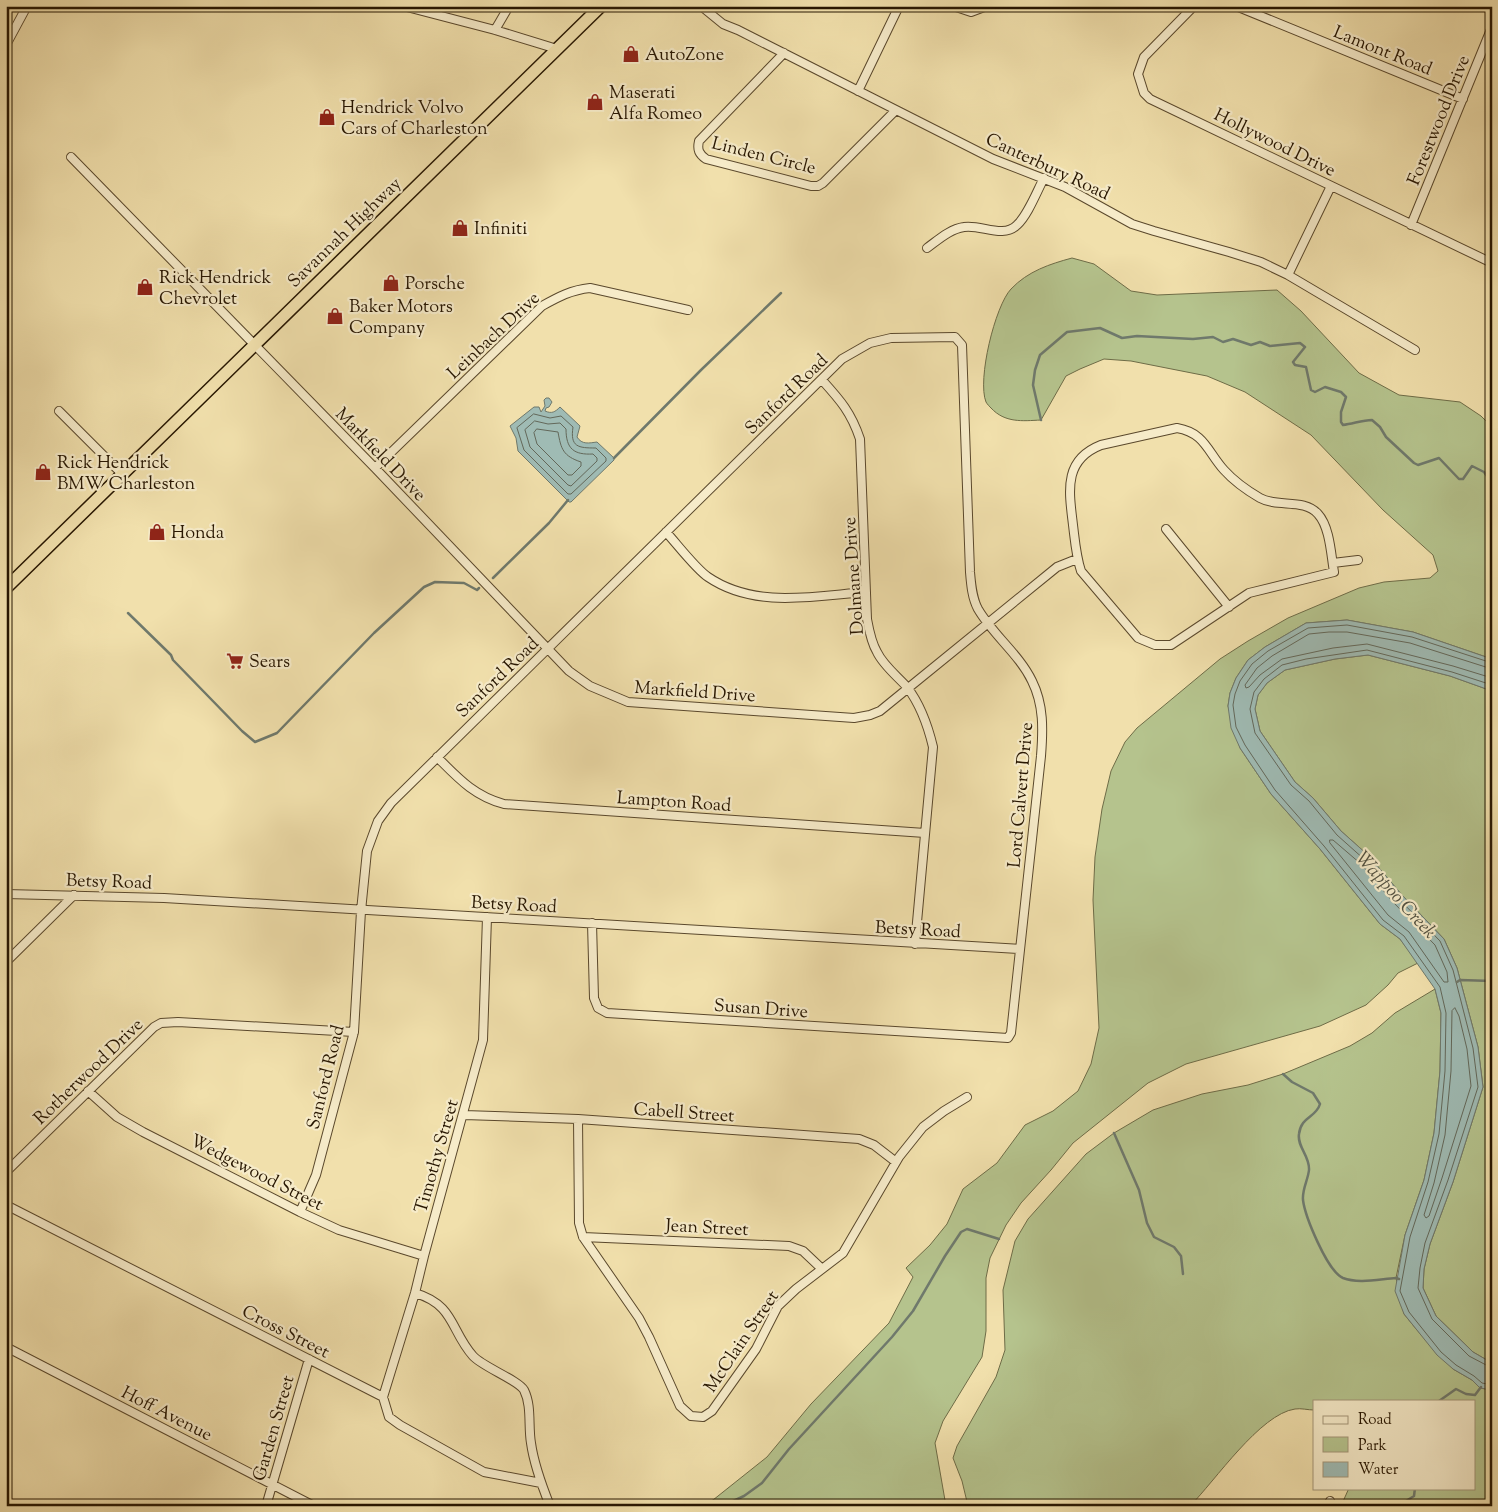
<svg xmlns="http://www.w3.org/2000/svg" width="1498" height="1512" font-family="'Sorts Mill Goudy',serif">
	<style>
		.green { fill: #b5c38d; stroke: #6e6c47 }
		.water { fill: #9fbbb4; stroke: #6f796c }
		.lines { fill: none; stroke-linecap: round; stroke-linejoin: round }
		.shore { stroke: #63685a; stroke-width: 1 }
		.stream { stroke: #6f796c; stroke-width: 2.5 }
		.minor-casing { stroke: #5a482c; stroke-width: 10 }
		.highway-casing { stroke: #271601; stroke-width: 14 }
		.minor { stroke: #f6ebc9; stroke-width: 8 }
		.highway { stroke: #f1e0ac; stroke-width: 11 }
		.labels { text-anchor: middle; stroke-width: 4.5; stroke-linejoin: round; paint-order: stroke }
		.street-label { font-size: 18px; fill: #271601; stroke: #f6ebc9 }
		.poi-label { font-size: 18px; fill: #271601; stroke: #f6ebc9; text-anchor: start }
		.water-label { font-size: 19px; font-style: italic; fill: #515040; stroke: #f6ebc9 }
	</style>
	<rect width="100%" height="100%" fill="#f1e0ac"/>
	<filter id="stains"><feTurbulence type="fractalNoise" baseFrequency=".004" numOctaves="4"/><feColorMatrix values="0 0 0 0 .2 0 0 0 0 .09 0 0 0 0 .02 0 0 0 .5 -.17"/></filter>
	<radialGradient id="worn" r=".72"><stop offset=".6" stop-color="#630" stop-opacity="0"/><stop offset="1" stop-color="#630" stop-opacity=".3"/></radialGradient>
	<path class="green" d="M1072 258 1094 264 1131 291 1157 295 1277 290 1301 311 1359 373 1399 395 1460 402 1481 416 1492 427V659L1413 632 1347 620 1306 623 1265 647 1248 660 1236 678 1230 693 1228 706 1240 748 1271 794 1320 849 1380 924 1400 939 1418 963 1398 973 1388 985 1366 1005 1320 1026 1186 1064 1148 1083 1073 1143 1051 1170 1021 1203 1006 1225 990 1258 986 1278V1331L982 1357 943 1421 935 1443 946 1506H696L713 1500 767 1457 811 1404 889 1323 913 1277 906 1268 930 1245 947 1224 963 1189 997 1163 1025 1125 1053 1111 1078 1091 1091 1064 1099 1028 1093 900 1095 857 1102 809 1111 771 1125 742 1137 728 1220 659 1248 641 1288 618 1359 588 1384 582 1430 578 1438 571 1433 555 1383 510 1311 435 1245 392 1207 376 1131 361 1104 359 1080 369 1066 376 1041 420C1022 421 1005 423 991 408 990 407 987 404 986 402 977 380 995 306 1011 289 1028 271 1050 264 1072 258Z
		M1368 655 1450 676 1492 691V1363L1473 1352 1436 1316 1423 1288 1424 1269 1430 1244 1453 1182 1483 1087 1478 1047 1457 968 1444 939 1401 894 1369 856 1341 831 1313 798 1295 782 1260 731 1255 709 1258 695 1267 683 1285 670 1335 659Z
		M1435 989 1441 1013 1440 1071 1434 1133 1424 1180 1405 1235 1396 1278 1404 1314 1417 1330 1453 1369 1472 1380 1480 1388 1492 1390V1506H1341L1349 1488H1474V1401H1314V1410C1308 1410 1301 1408 1295 1409 1260 1414 1215 1481 1190 1506H968L962 1481 953 1458 957 1446 996 1377 1005 1350 1003 1290 1015 1241 1028 1219 1086 1154 1114 1133 1153 1110 1202 1094 1248 1085 1283 1074 1350 1046 1372 1033 1395 1013Z"/>
	<path class="water" d="M546 398H549L552 402 549 407 546 408 545 411C552 414 555 412 560 407L580 426 577 437C582 445 589 443 597 442L614 458V460L571 502H569L518 451 516 438 510 426 534 407H539L541 412 545 406 544 400Z
		M1347 620 1413 632 1492 659V691L1450 676 1368 655 1335 659 1285 670 1267 683 1258 695 1255 709 1260 731 1295 782 1313 798 1341 831 1369 856 1401 894 1444 939 1457 968 1478 1047 1483 1087 1453 1182 1430 1244 1424 1269 1423 1288 1436 1316 1473 1352 1492 1363V1390L1480 1388 1472 1380 1453 1369 1437 1355 1404 1314 1395 1291 1405 1235 1424 1180 1434 1133 1440 1071 1441 1013 1435 989 1400 939 1380 924 1320 849 1271 794 1240 748 1231 728 1228 706 1230 693 1236 678 1248 660 1265 647 1306 623Z"/>
	<g class="lines">
		<path class="shore" d="M534 414 550 418 561 416 573 427C570 447 578 448 596 448L606 458V461L571 494H568L524 450 517 428Z
			M535 421 548 424 560 423 566 429C566 449 574 455 593 454L597 458V461L571 486 568 485 530 447 525 430Z
			M537 429 558 432C561 449 563 456 581 462V466L572 475H568L537 444 534 433Z
			M1492 663 1412 637 1347 625 1308 628 1268 651 1252 664 1240 681 1235 694 1233 705 1236 727 1245 745 1275 790 1324 846 1383 920 1404 936 1440 987 1446 1013 1445 1071 1439 1134 1428 1182 1410 1237 1400 1291 1409 1312 1441 1352 1456 1365 1474 1376 1482 1383 1492 1385
			M1492 669 1410 643 1347 632H1329L1309 634 1272 656 1257 668 1245 685 1246 688 1249 687 1260 675 1282 659 1333 648 1367 644 1453 666 1492 678
			M1492 685 1452 672 1367 650 1306 659 1282 665 1264 679 1254 692 1250 709 1255 733 1291 785 1309 801 1337 835 1365 860 1397 897 1440 941 1453 970 1473 1048 1478 1087 1448 1180 1425 1243 1420 1268 1418 1288 1432 1319 1469 1356 1488 1366H1492
			M1330 840H1333L1361 864 1393 902 1435 945 1447 972 1448 982H1444L1409 932 1388 915 1330 843Z
			M1455 1008 1459 1016 1467 1049 1471 1086 1442 1178 1429 1216 1426 1218 1424 1215 1434 1183 1445 1135 1451 1071 1452 1011Z"/>
		<path class="stream" d="M1041 420 1033 385 1035 370 1040 355 1067 332 1100 328 1122 338 1137 336 1193 339 1213 337 1223 342 1233 339 1251 345 1260 342 1270 346 1300 343 1305 347 1293 362 1295 365 1306 367 1311 390 1315 392 1325 387 1341 392 1346 397 1341 412V422L1343 425C1353 424 1362 420 1372 420L1380 427 1386 437 1414 463 1418 465 1439 458 1459 479H1463L1472 466 1484 472 1492 483
			M614 458 701 370 781 293
			M493 578 549 523 568 500
			M128 613 171 655 173 660 242 731 255 742 277 733 374 633 424 587 435 582 464 583 477 590 479 588
			M1457 982 1460 980 1492 981
			M1283 1074 1292 1082 1313 1093 1320 1104C1316 1118 1301 1116 1299 1134 1297 1147 1310 1156 1309 1170 1308 1180 1302 1189 1303 1200 1305 1216 1327 1271 1343 1278 1358 1284 1380 1279 1396 1278L1399 1279
			M1114 1133 1139 1190 1147 1223 1154 1237 1174 1247 1181 1256 1183 1274
			M1439 1401 1456 1389 1466 1394 1475 1395 1481 1387
			M729 1503 744 1496 762 1483 789 1449 892 1337 913 1311 945 1256 961 1232 967 1229 999 1239
			M1404 1506 1406 1501 1414 1496 1415 1488"/>
		<g class="minor-casing">
			<path id="minor" d="M403 6 495 30 557 49
				M701 6 723 24 738 30 993 159 1065 187 1132 224 1154 231 1229 252 1261 262 1288 275 1415 350
				M953 6 971 12 987 6
				M1194 6 1144 57 1138 74 1144 93 1150 99 1492 263
				M1236 6 1463 99
				M495 30 509 6
				M6 45 27 6
				M784 53 699 141C697 150 699 154 706 159L811 186H818L823 183 895 111
				M858 91 899 6
				M71 157 375 468 569 671 590 686 628 702 854 718 870 715 880 711 1057 567 1077 559
				M1411 225 1492 27
				M927 248C938 240 950 229 964 227 981 224 1003 239 1017 225 1028 215 1037 191 1044 178
				M1288 275 1331 186
				M822 380C840 400 851 412 860 439L867 619C869 630 871 642 877 652 883 665 897 676 907 687 920 704 928 726 933 747L915 944
				M59 411 123 475
				M1177 428C1205 433 1207 451 1224 470 1233 480 1248 491 1260 498 1278 508 1304 498 1318 514 1330 527 1331 555 1334 572L1249 593 1171 645H1155L1138 638 1081 571C1076 556 1075 541 1073 525 1069 491 1063 460 1101 445Z
				M375 468 542 306C558 297 571 290 590 288L688 310
				M1166 529 1229 607
				M666 532C677 544 696 569 708 577 755 609 814 596 866 592
				M1333 563 1358 560
				M437 757C458 778 474 796 504 804L925 833
				M6 894 164 898 1020 949
				M6 962 74 895
				M88 1091 117 1117 143 1132 300 1212 339 1230 424 1256
				M464 1115 578 1119 859 1139 874 1145 896 1162
				M578 1119 579 1223 583 1237 639 1318 649 1337 680 1406 691 1416 703 1417 712 1411 756 1349 778 1306 796 1289 843 1253 899 1157 923 1127 944 1111 967 1097
				M6 1172 154 1027 161 1023 178 1022 354 1032
				M6 1205 383 1397 389 1417 400 1425 484 1472 541 1483
				M300 1212 316 1175 354 1032 361 911 367 851 378 821 391 803 842 359 870 343 891 338 955 337 962 345 970 572C971 584 972 598 978 609 993 635 1019 654 1032 681 1044 705 1043 730 1041 756L1011 1033 1008 1038 607 1013 598 1008 594 998 592 923
				M583 1237 789 1246 803 1251 822 1269
				M415 1293C455 1305 450 1330 473 1356 483 1367 518 1380 524 1390 532 1406 528 1426 531 1443 534 1465 542 1486 550 1506
				M6 1347 314 1506
				M383 1397 415 1293 424 1256 483 1040 487 917
				M266 1506 309 1359
				M1328 1506 1330 1501"/>
		</g>
		<g class="highway-casing">
			<path id="highway" d="M6 588 601 6"/>
		</g>
		<use href="#minor" class="minor"/>
		<use href="#highway" class="highway"/>
	</g>
	<defs>
		<g id="shop-bare" transform="scale(1.35)"><path d="M-5-2.5h2.3a2.7 3.5 0 0 1 5.4 0H5L5.5 6h-11ZM-1.5-2.5h3a1.5 2.3 0 0 0-3 0Z" fill="#8f2418" stroke="#f6ebc9" stroke-width="2.5" paint-order="stroke"/></g>
		<g id="supermarket-bare" transform="scale(1.35)"><path d="M-6-5.5h2.5l.6 2H6L4.5 2H-2.5L-4.4-4H-6ZM-1.5 3.2a1.3 1.3 0 1 0 .1 0ZM3 3.2a1.3 1.3 0 1 0 .1 0Z" fill="#8f2418" stroke="#f6ebc9" stroke-width="2.5" paint-order="stroke"/></g>
	</defs>
	<g fill-rule="evenodd">
		<use href="#shop-bare" x="631" y="54"/>
		<use href="#shop-bare" x="595" y="102"/>
		<use href="#shop-bare" x="327" y="117"/>
		<use href="#shop-bare" x="460" y="228"/>
		<use href="#shop-bare" x="391" y="283"/>
		<use href="#shop-bare" x="145" y="287"/>
		<use href="#shop-bare" x="335" y="316"/>
		<use href="#shop-bare" x="43" y="472"/>
		<use href="#shop-bare" x="157" y="532"/>
		<use href="#supermarket-bare" x="235" y="661"/>
	</g>
	<g class="labels">
		<g class="street-label">
			<text transform="translate(1383 50) rotate(22)" y="6">Lamont Road</text>
			<text transform="translate(1438 120) rotate(-68)" y="6">Forestwood Drive</text>
			<text transform="translate(1275 142) rotate(26)" y="6">Hollywood Drive</text>
			<text transform="translate(764 155) rotate(14)" y="6">Linden Circle</text>
			<text transform="translate(1048 166) rotate(25)" y="6">Canterbury Road</text>
			<text transform="translate(344 232) rotate(-44)" y="6">Savannah Highway</text>
			<text transform="translate(493 335) rotate(-43)" y="6">Leinbach Drive</text>
			<text transform="translate(786 394) rotate(-44)" y="6">Sanford Road</text>
			<text transform="translate(381 454) rotate(46)" y="6">Markfield Drive</text>
			<text transform="translate(853 576) rotate(-94)" y="6">Dolmane Drive</text>
			<text transform="translate(497 677) rotate(-44)" y="6">Sanford Road</text>
			<text transform="translate(695 691) rotate(4)" y="6">Markfield Drive</text>
			<text transform="translate(1020 795) rotate(-85)" y="6">Lord Calvert Drive</text>
			<text transform="translate(674 801) rotate(4)" y="6">Lampton Road</text>
			<text transform="translate(109 881) rotate(2)" y="6">Betsy Road</text>
			<text transform="translate(514 904) rotate(3)" y="6">Betsy Road</text>
			<text transform="translate(918 929) rotate(3)" y="6">Betsy Road</text>
			<text transform="translate(761 1008) rotate(4)" y="6">Susan Drive</text>
			<text transform="translate(88 1071) rotate(-44)" y="6">Rotherwood Drive</text>
			<text transform="translate(325 1077) rotate(-76)" y="6">Sanford Road</text>
			<text transform="translate(684 1112) rotate(4)" y="6">Cabell Street</text>
			<text transform="translate(436 1156) rotate(-74)" y="6">Timothy Street</text>
			<text transform="translate(257 1172) rotate(27)" y="6">Wedgewood Street</text>
			<text transform="translate(707 1227) rotate(3)" y="6">Jean Street</text>
			<text transform="translate(286 1331) rotate(27)" y="6">Cross Street</text>
			<text transform="translate(741 1341) rotate(-56)" y="6">McClain Street</text>
			<text transform="translate(167 1413) rotate(27)" y="6">Hoff Avenue</text>
			<text transform="translate(273 1428) rotate(-74)" y="6">Garden Street</text>
		</g>
		<g class="poi-label">
			<text x="645" y="60">AutoZone</text>
			<text x="609" y="98">Maserati<tspan x="609" dy="21">Alfa Romeo</tspan></text>
			<text x="341" y="113">Hendrick Volvo<tspan x="341" dy="21">Cars of Charleston</tspan></text>
			<text x="474" y="234">Infiniti</text>
			<text x="159" y="283">Rick Hendrick<tspan x="159" dy="21">Chevrolet</tspan></text>
			<text x="405" y="289">Porsche</text>
			<text x="349" y="312">Baker Motors<tspan x="349" dy="21">Company</tspan></text>
			<text x="57" y="468">Rick Hendrick<tspan x="57" dy="21">BMW Charleston</tspan></text>
			<text x="171" y="538">Honda</text>
			<text x="249" y="667">Sears</text>
		</g>
		<g class="water-label">
			<text transform="translate(1397 894) rotate(48)" y="7">Wappoo Creek</text>
		</g>
	</g>
	<rect width="1498" height="1512" fill="none" stroke="#f1e0ac" stroke-width="25"/>
	<rect x="8" y="8" width="1483" height="1497" fill="none" stroke="#271601" stroke-width="2.5"/>
	<rect x="12" y="12" width="1473" height="1487" fill="none" stroke="#271601"/>
	<rect x="1313" y="1400" width="162" height="90" fill="#f6ebc9" stroke="#a39679"/>
	<rect x="1323" y="1416" width="25" height="8" fill="#f6ebc9" stroke="#a39679"/>
	<text x="1358" y="1424" font-size="15" fill="#271601">Road</text>
	<rect x="1323" y="1437" width="25" height="15" fill="#b5c38d" stroke="#a39679"/>
	<text x="1358" y="1450" font-size="15" fill="#271601">Park</text>
	<rect x="1323" y="1462" width="25" height="15" fill="#9fbbb4" stroke="#a39679"/>
	<text x="1358" y="1474" font-size="15" fill="#271601">Water</text>
	<rect width="100%" height="100%" filter="url(#stains)"/>
	<rect width="100%" height="100%" fill="url(#worn)"/>
</svg>
